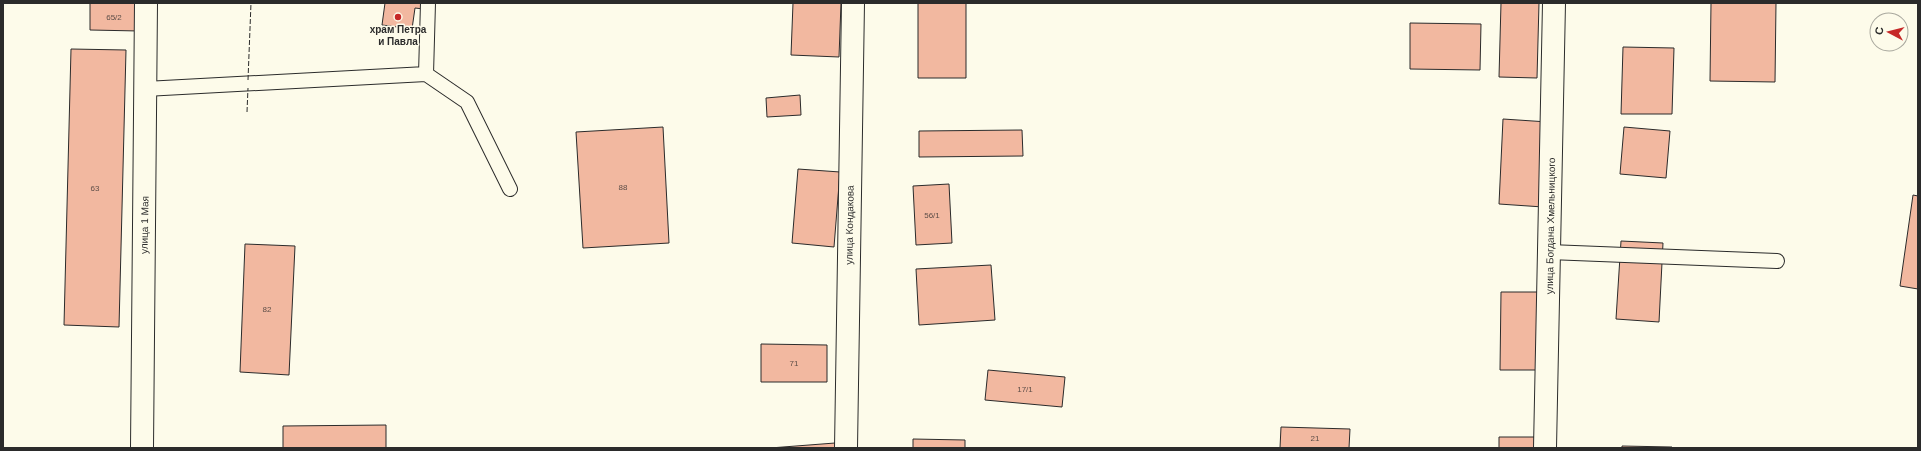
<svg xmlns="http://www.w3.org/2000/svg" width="1921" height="451" font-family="Arial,sans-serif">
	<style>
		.building { fill: #f2b8a0; stroke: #2b2b2b }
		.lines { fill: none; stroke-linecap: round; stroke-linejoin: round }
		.lane-casing { stroke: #2b2b2b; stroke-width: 16 }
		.street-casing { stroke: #2b2b2b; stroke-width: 24 }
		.secondary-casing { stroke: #2b2b2b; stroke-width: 24 }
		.lane { stroke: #fdfbea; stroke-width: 14 }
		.street { stroke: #fdfbea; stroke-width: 22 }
		.secondary { stroke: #fdfbea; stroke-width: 22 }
		.fence { stroke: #2b2b2b; stroke-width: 1; stroke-dasharray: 5 2; stroke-linecap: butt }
		.poi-dot { fill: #c62828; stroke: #fdfbea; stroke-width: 1.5 }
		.labels { text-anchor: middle; stroke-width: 3; stroke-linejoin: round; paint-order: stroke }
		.number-label { font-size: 8px; fill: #5d4e48 }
		.poi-label { font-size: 10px; font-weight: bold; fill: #2b2b2b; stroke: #fdfbea }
		.street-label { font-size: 10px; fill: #2b2b2b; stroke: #fdfbea }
	</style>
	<rect width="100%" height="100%" fill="#fdfbea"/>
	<path class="building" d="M90 3H139V31L90 30Z
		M385 3H433L432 10 415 8 412 29 382 25Z
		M793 3H841L839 57 791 55Z
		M918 3H966V78H918Z
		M1501 3H1539L1537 78 1499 77Z
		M1711 3H1776L1775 82 1710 81Z
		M1410 23 1481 24 1480 70 1410 69Z
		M1623 47 1674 48 1672 114H1621Z
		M71 49 126 50 119 327 64 325Z
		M800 95 801 115 767 117 766 98Z
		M1503 119 1548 122 1543 207 1499 204Z
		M663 127 669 243 583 248 576 132Z
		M1624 127 1670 131 1666 178 1620 174Z
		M1022 130 1023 156 919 157V131Z
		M798 169 840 172 834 247 792 243Z
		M949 184 952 243 916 245 913 186Z
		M1913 195 1918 196V289L1900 286Z
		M1621 241 1663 243 1659 322 1616 319Z
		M245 244 295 246 289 375 240 372Z
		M991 265 995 320 919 325 916 269Z
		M1501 292H1539V370H1500Z
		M761 344 827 345V382H761Z
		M988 370 1065 377 1062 407 985 400Z
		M386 425V448H283V426Z
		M1281 427 1350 429 1349 448H1280Z
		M1499 437H1549V448H1499Z
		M913 439 965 440V448H913Z
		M835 443 836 448H770Z
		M1622 446 1672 447V448H1622Z"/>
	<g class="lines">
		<g class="lane-casing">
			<path id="lane" d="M426 74 467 102 510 189
				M145 89 426 74 428 3
				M1549 252 1777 261"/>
		</g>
		<g class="street-casing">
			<path id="street" d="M846 448 853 3
				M1545 448 1554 3"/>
		</g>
		<g class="secondary-casing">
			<path id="secondary" d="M142 448 146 3"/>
		</g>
		<use href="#lane" class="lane"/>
		<use href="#street" class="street"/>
		<use href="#secondary" class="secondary"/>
		<path class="fence" d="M248 80 251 3
			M247 112 248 88"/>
	</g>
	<circle class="poi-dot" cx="398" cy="17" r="4"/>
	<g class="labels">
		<g class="number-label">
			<text x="114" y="20">65/2</text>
			<text x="623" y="190">88</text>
			<text x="95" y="191">63</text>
			<text x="932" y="218">56/1</text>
			<text x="267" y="312">82</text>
			<text x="794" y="366">71</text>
			<text x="1025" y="392">17/1</text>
			<text x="1315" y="441">21</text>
		</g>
		<g class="poi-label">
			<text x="398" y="33">храм Петра<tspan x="398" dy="12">и Павла</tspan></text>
		</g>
		<g class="street-label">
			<text transform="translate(144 225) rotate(-89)" y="4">улица 1 Мая</text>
			<text transform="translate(849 225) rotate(-89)" y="4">улица Кондакова</text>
			<text transform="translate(1550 226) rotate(-89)" y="4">улица Богдана Хмельницкого</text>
		</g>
	</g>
	<rect width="1921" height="451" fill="none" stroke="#2b2b2b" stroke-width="8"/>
	<g transform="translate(1889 32) rotate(277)"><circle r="19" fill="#fdfbea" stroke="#a9a89e"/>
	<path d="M0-3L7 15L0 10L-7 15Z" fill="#c62828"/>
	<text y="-6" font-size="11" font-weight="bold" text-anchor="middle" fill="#2b2b2b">С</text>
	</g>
</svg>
